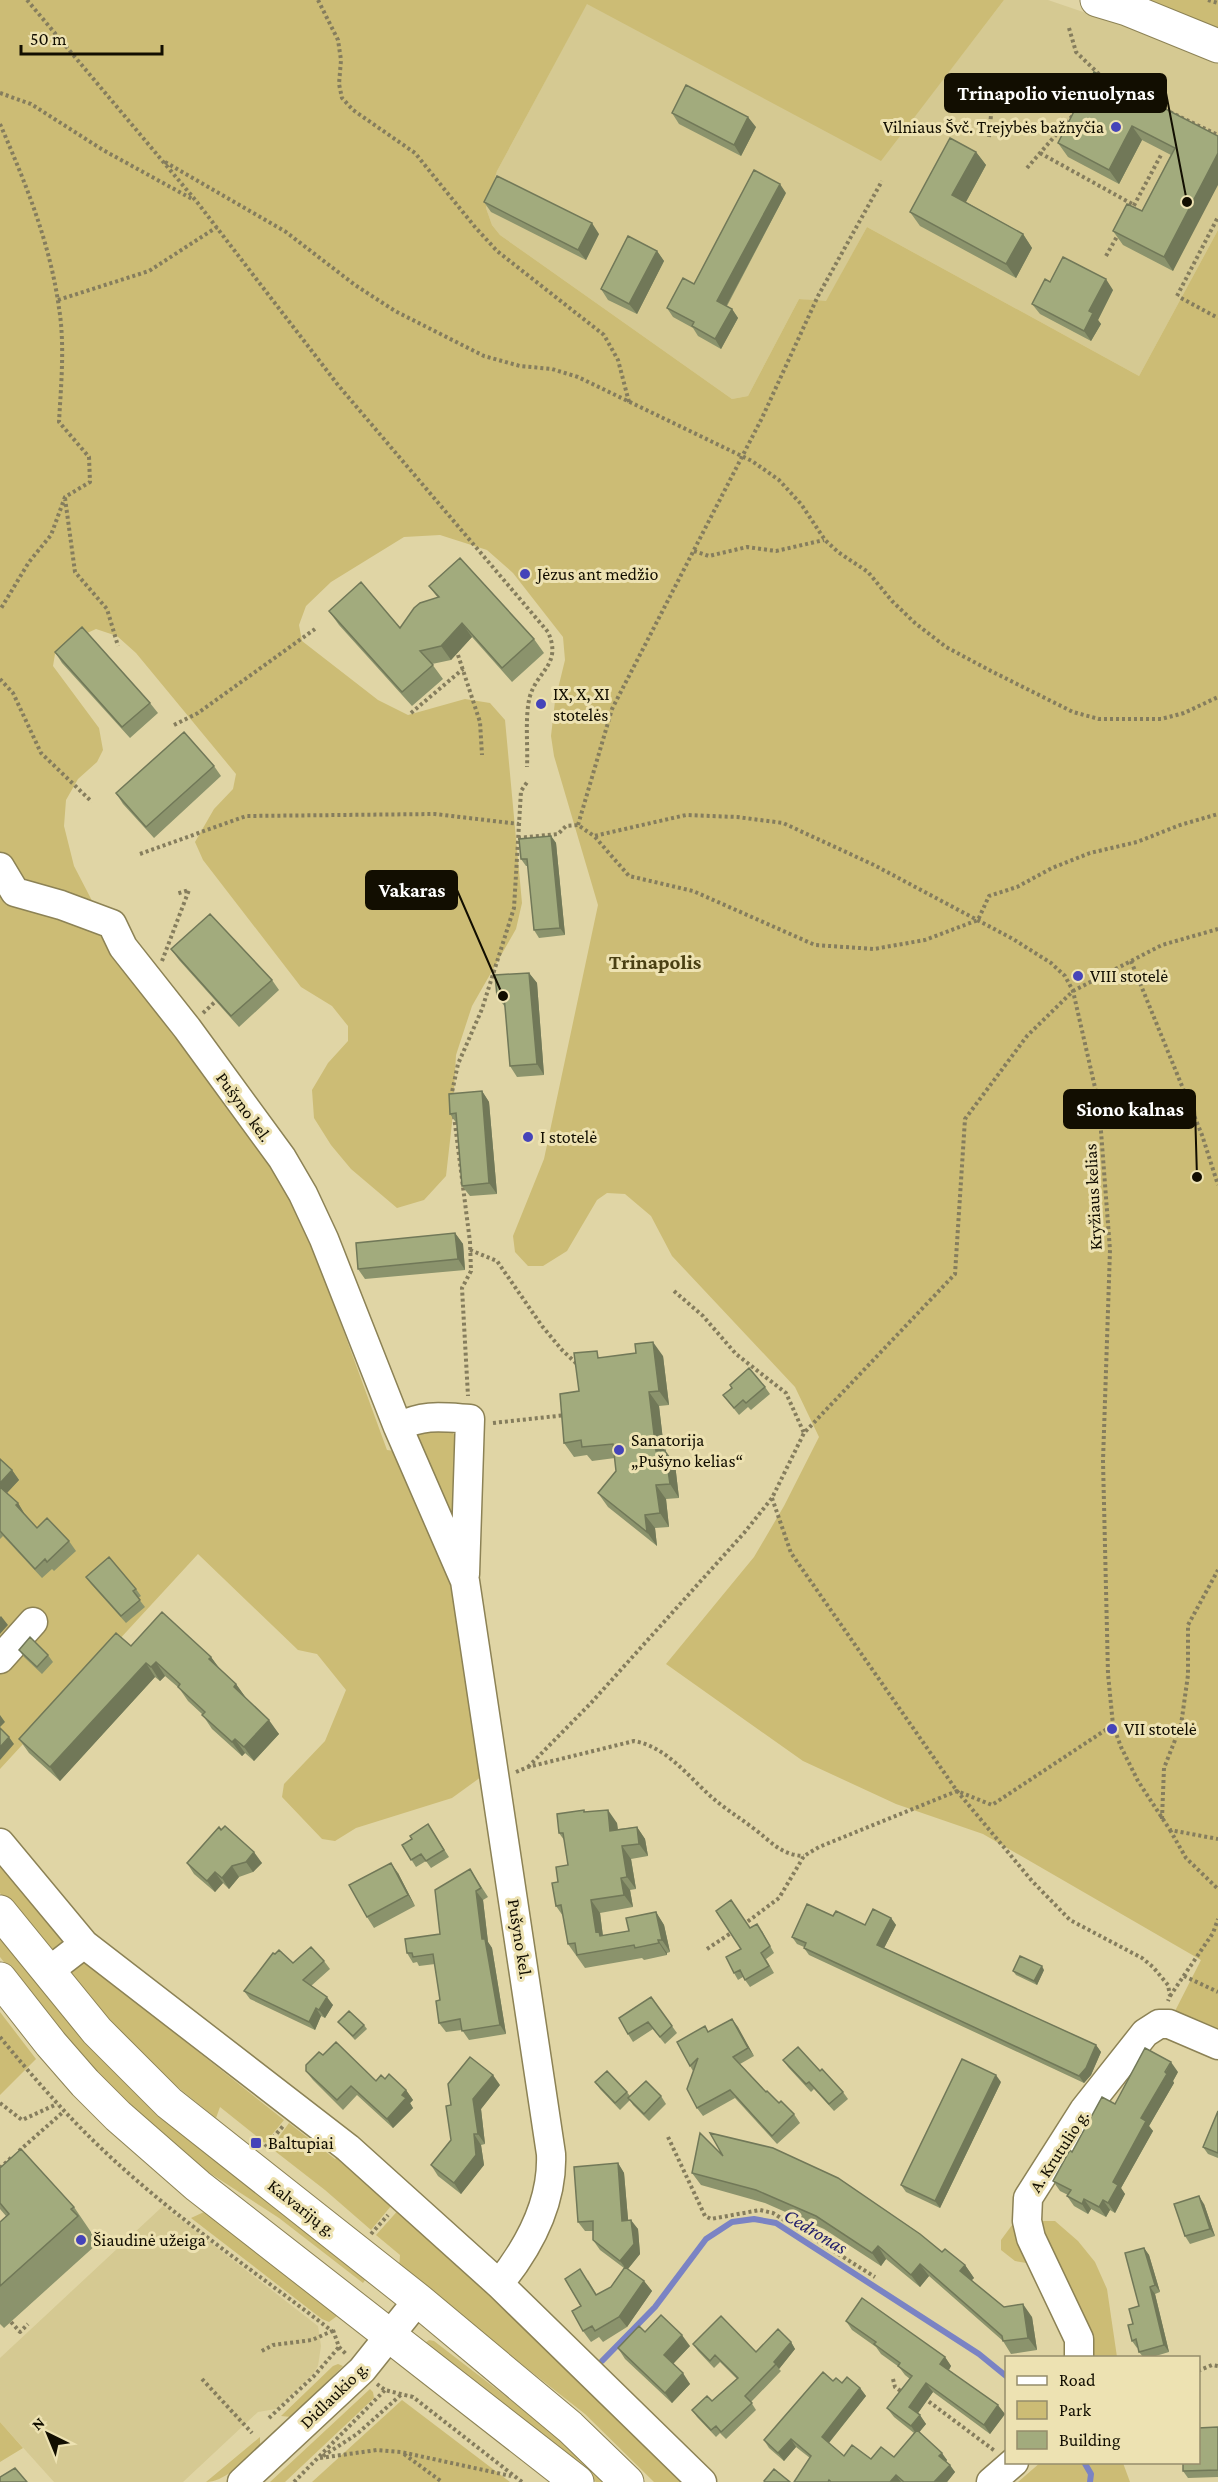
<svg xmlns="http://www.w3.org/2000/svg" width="1218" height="2482" font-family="'Crimson Pro',serif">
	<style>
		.built { fill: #d5c992 }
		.green { fill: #ccbc75 }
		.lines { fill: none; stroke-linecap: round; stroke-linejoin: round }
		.stream { stroke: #7a83c4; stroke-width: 6 }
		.minor-casing { stroke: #8c8255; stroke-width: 31 }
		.major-casing { stroke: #8c8255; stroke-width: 35 }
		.path { stroke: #857d5d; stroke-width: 4; stroke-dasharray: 3 3; stroke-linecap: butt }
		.minor { stroke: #fff; stroke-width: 28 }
		.major { stroke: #fff; stroke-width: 33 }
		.wall { fill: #8b936c }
		.shaded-wall { fill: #717858 }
		.building { fill: #a2ab7d; stroke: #717858; stroke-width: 1.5 }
		.poi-dot { fill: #4544b9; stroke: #ede2b2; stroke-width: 2 }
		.labels { text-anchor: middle; stroke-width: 6; stroke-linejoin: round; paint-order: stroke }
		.poi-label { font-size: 18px; fill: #120e01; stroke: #ede2b2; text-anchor: start }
		.street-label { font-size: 18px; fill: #120e01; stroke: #ede2b2 }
		.water-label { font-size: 20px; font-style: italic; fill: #211d6a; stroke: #ede2b2 }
		.quarter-label { font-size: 21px; font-weight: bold; fill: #4a4013; stroke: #ede2b2 }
		.leader { fill: none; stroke: #120e01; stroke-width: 2 }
		.callout-dot { fill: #120e01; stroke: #ede2b2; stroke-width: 2 }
		.callout { fill: #120e01; stroke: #120e01; stroke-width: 2 }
		.callout-label { font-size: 20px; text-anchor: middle; font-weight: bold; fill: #fff }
	</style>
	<rect width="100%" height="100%" fill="#e0d5a5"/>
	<path class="built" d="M1004 0H1048L1180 45 1218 62V230L1139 376 867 227 826 302 799 299 748 396 732 399 500 235 492 225 486 208 497 171 587 3 881 160Z
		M163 2206 318 2326 321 2346 318 2366 313 2374 276 2409 258 2412 183 2482H54L0 2422V2358Z"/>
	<path class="green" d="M0 0H1004L881 161 587 4 497 171 486 208 492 225 500 235 732 399 748 396 799 299 826 301 867 227 1139 376 1218 230V2031L1174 2013 1201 1960 983 1834 896 1804 803 1761 666 1664 754 1557 784 1506 819 1437 795 1387 672 1256 651 1216 625 1194 607 1193 597 1200 567 1251 543 1266H528L515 1252 513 1236 544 1159 598 905 554 756 551 736 555 701 565 660 563 637 513 573 487 550 440 535 404 537 331 582 306 606 299 625 302 641 378 700 408 715 465 699 490 703 505 720 522 903 516 929 472 1006 456 1055 452 1123 446 1176 424 1200 397 1208 351 1169 331 1145 314 1118 312 1090 328 1063 348 1041V1026L332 1006 301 987 203 860 195 842 214 809 233 789 236 774 136 653 117 636 96 629 74 639 55 654 53 666 99 728 103 750 97 762 78 779 66 800 64 826 74 866 116 947 273 1165 306 1228 387 1450 402 1452 443 1555 458 1612 481 1777 452 1798 356 1828 335 1841 322 1839 282 1797 284 1784 325 1741 346 1690 317 1654 298 1650 198 1554 0 1769Z
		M1135 0H1218V30Z
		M428 1423 452 1432 458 1439 453 1527 415 1438Z
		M0 1853 67 1944 48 1954 0 1893Z
		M0 1931 368 2276 363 2283 279 2218 191 2161 111 2090 37 2005 0 1957Z
		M75 1962H87L162 2017 167 2027 284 2120 265 2143 220 2107 216 2118 144 2060 68 1980Z
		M0 2012 36 2059 0 2095Z
		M289 2123 335 2159 339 2156 391 2206 371 2230 325 2190 271 2148Z
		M401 2207 692 2482H654L585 2414 399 2268 400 2255 376 2235Z
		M204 2212 337 2316 329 2322 322 2319 191 2218Z
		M1015 2221H1055L1078 2241 1095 2262 1107 2289 1117 2357H1090L1056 2268 1015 2261 1001 2250V2240Z
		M429 2340 434 2341 573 2448 612 2482H596L426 2352 425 2343Z
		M338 2364 343 2366 291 2417 281 2416 333 2366Z
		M370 2389 373 2392 374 2398 285 2482H270Z
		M402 2400 510 2482H312Z
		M0 2422 23 2448 0 2462Z
		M260 2437V2446C246 2460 225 2482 206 2482Z
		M1041 2462 1123 2463 1130 2482H1018Z"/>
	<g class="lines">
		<path class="stream" d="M602 2361 655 2307 706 2239 732 2222 754 2219 776 2223 979 2354 1006 2376
			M1084 2462 1091 2474 1090 2482"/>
		<g class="minor-casing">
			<path id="minor" d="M0 867 15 892 61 905 112 924 123 947 187 1028 282 1158 303 1194 324 1239 398 1427 465 1581 551 2154C553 2203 529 2247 499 2284
				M398 1427C424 1414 441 1417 470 1419L465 1574
				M0 1659 33 1622
				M0 1843 84 1944 348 2148 499 2284 702 2482
				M49 1971 84 1944
				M1079 2358V2339L1031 2238 1027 2221 1028 2198 1084 2110 1145 2033 1159 2024H1169L1218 2045
				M242 2482 362 2370 418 2300
				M991 2482 1014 2462"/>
		</g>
		<g class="major-casing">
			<path id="major" d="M1097 0 1127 9 1218 46
				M0 1912 97 2031 169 2103 418 2300 570 2427 627 2482
				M0 1979 51 2044 85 2083 118 2116 198 2186 577 2482"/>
		</g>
		<path class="path" d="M27 0 197 202 338 385 548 632C563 666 535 671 529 700 525 721 528 746 527 767
			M318 0 338 40 341 60 339 84 342 98 353 110 415 153 475 227 497 251 604 335 618 360 629 402
			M1208 0 1218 3
			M1069 28 1076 52 1102 77
			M0 93 31 104 103 150 194 200
			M1170 112 1218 135
			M0 124C26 184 50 243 59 308 65 345 61 385 59 422L89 457 90 482 65 497 51 535 29 562 0 610
			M989 137 992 104 999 83
			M1040 153 1134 205
			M165 162 286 232 355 285 395 311 484 356 520 366 552 369 578 377 752 461 779 480 801 504 825 540 838 552 868 572 892 601 915 623 946 647 991 671 1073 712 1099 719H1161L1184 713 1218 697
			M1027 168 1074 114
			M1131 211 1161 155
			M1106 256 1119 233
			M1177 296 1218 217
			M1181 298 1218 318
			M58 300 149 271 217 227
			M65 498 75 572 107 609 118 646
			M694 551 709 556 747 547 776 551 824 540
			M458 655 480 722 482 755
			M0 679 13 693 41 753 92 802
			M411 713 463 669
			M174 725 198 713 315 629
			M578 825 612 709 762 418 818 296 882 181
			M595 837 629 876 693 891 815 945 874 949 925 940 978 920 989 896 1017 887 1052 868 1090 853 1137 842 1180 825 1218 814
			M518 838 558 834 566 826 578 825 594 836 686 815 737 817 783 823 874 865 1013 939 1051 963 1065 976 1073 991 1099 1105 1110 1250 1103 1461 1108 1674 1113 1725 1121 1747 1138 1781 1170 1830 1218 1839
			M140 854 246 816 435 814 519 824
			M162 961 189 890 176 894
			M1131 961 1202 1135 1218 1185
			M203 1013 216 1001
			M451 1097 458 1064 482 1009 514 908 521 791 528 781
			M454 1116 470 1242 471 1271 462 1288 468 1396
			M470 1250 497 1261 542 1326 562 1350 578 1365
			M674 1291 703 1316 736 1354 786 1393 804 1433
			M493 1423 566 1415
			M772 1498 791 1553 957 1791 1032 1881 1070 1920 1142 1958 1153 1967 1168 1985 1170 1996 1168 2001
			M528 1767 591 1703 744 1533 772 1498 804 1433 955 1274 965 1119 1027 1036 1073 991 1162 945 1218 929
			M516 1772 528 1767 634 1741C668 1747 690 1779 715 1800 727 1810 740 1818 753 1828 771 1841 780 1855 804 1856
			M1162 1819 1164 1768 1181 1725 1188 1675V1625L1218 1570
			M1170 1830 1186 1858 1218 1889
			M743 1925 779 1898 804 1856 819 1847 957 1791 992 1805 1113 1725
			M707 1949 734 1931
			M1184 1976 1218 1992
			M1170 1996 1213 1933 1218 1919
			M0 2037C37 2082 74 2124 117 2163 184 2224 261 2276 332 2331L312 2340 273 2345 260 2352
			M0 2103 22 2120 57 2104
			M668 2137 705 2216 711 2219 760 2210 773 2213 875 2277
			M265 2147 284 2125
			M19 2151 63 2112
			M0 2168 13 2156
			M371 2234 388 2215
			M11 2322 20 2332 28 2324
			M333 2330 339 2347 346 2354
			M1198 2371 1212 2365 1218 2366
			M202 2379 252 2433
			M893 2379 895 2387 905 2394
			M377 2384 385 2390 413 2397 522 2482
			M924 2398 995 2451
			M269 2418 314 2376 339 2347
			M404 2454 442 2482
			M323 2456 357 2434 403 2393
			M320 2458 377 2450 401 2452 511 2476
			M294 2482 385 2390"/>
		<use href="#minor" class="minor"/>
		<use href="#major" class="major"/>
	</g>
	<path class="wall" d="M1094 72 1218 136 1173 271 1123 245 1113 231 1142 211 1171 155 1142 140 1119 184 1068 157 1058 143Z
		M672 113 756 127 741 156 679 124Z
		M976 152 986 165 966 202 1023 234 1032 248 1016 278 920 226 910 212Z
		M786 193 727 306 732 309 738 318 721 349 698 336 693 328 673 317 667 308 694 284Z
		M484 202 599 234 586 260 491 212Z
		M657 251 664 261 637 314 608 300 601 289Z
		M1050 282 1113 290 1098 320 1101 324 1091 341 1040 314 1032 304Z
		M429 586 534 639 544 653 512 682 472 637 451 660 432 664 443 679 412 706 339 625 329 611 400 628 438 598Z
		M55 652 150 703 158 713 130 738 62 663Z
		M214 766 221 776 154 838 123 804 116 793Z
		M551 836 556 843 565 935 539 938 534 930 528 866H526L521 859Z
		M171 949 272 980 279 990 239 1027 179 960Z
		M529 973 537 983 544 1075 517 1077 510 1066 505 1007 497 996Z
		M482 1091 489 1102 497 1194 470 1196 462 1186 457 1124 450 1114Z
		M455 1233 463 1244 465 1270 365 1279 358 1269Z
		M663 1356 669 1405 659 1406 664 1450 675 1464 679 1498 666 1499 669 1527 655 1528 657 1546 608 1507 598 1493 616 1471 615 1458 592 1461 587 1455 574 1457 564 1443 579 1391 602 1358Z
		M765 1387 770 1394 751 1410 748 1407 739 1415 723 1395Z
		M0 1459 12 1470 19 1480 7 1493 18 1503 24 1513 37 1528 69 1541 76 1551 54 1571 52 1569 42 1578 3 1536 0 1539Z
		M86 1577 136 1589 141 1596 138 1598 145 1607 126 1623 91 1584Z
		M131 1646 211 1657 220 1669 236 1684 246 1698 279 1734 254 1761 245 1753 242 1756 212 1729 202 1714 188 1701 179 1688 165 1676 160 1681 155 1677 60 1781 29 1753 19 1739Z
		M19 1650 48 1655 53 1662 42 1674 24 1657Z
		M584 1810 585 1812 617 1823 618 1829 637 1827 645 1839 648 1856 631 1859 636 1889 630 1890 633 1907 600 1913 603 1936 629 1931 656 1912 664 1925 670 1952 667 1953V1955L644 1960 642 1958 585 1968 568 1944 563 1916 556 1906 558 1882 568 1865 564 1840 559 1833Z
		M428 1824 449 1857 431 1868 426 1861 416 1867 402 1845 412 1839Z
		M219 1827 262 1863 253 1872 239 1877 229 1889 223 1883 215 1892 194 1874 187 1863Z
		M470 1869 488 1897 483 1900 488 1942 492 1948 506 2034 469 2040 462 2030 446 2032 439 2023 440 2000 435 1964 419 1966 417 1962 413 1963 407 1953 440 1934Z
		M398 1873 415 1906 374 1928 367 1917Z
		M833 1916 865 1925 891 1918 896 1925 884 1948 1096 2045 1101 2052 1091 2075 1084 2083 809 1955 804 1948V1947L797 1944 792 1937Z
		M750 1928 762 1931 774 1953 766 1959 774 1973 750 1987 743 1977 738 1980 734 1973 741 1949Z
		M324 1961 330 1969 311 1986 333 2005 325 2018 321 2016 315 2030 250 1999 244 1991 293 1963Z
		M1044 1970 1037 1985 1016 1975 1013 1971Z
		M651 1997 677 2033 665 2044 653 2029 633 2042 628 2034Z
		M732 2019 754 2056 740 2064 766 2092 794 2114 800 2123 777 2144 735 2098 703 2116 697 2108 693 2071 690 2066 709 2032Z
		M338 2022 364 2025 367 2029 355 2040Z
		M323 2055 376 2081 385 2079 406 2090 413 2100 410 2103 413 2108 393 2128 357 2095 343 2110 313 2080 306 2071Z
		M783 2060 820 2071 843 2092 848 2099 834 2111 814 2089 811 2092 788 2067Z
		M1178 2072 1173 2081 1174 2083 1149 2126 1153 2131 1121 2188 1125 2194 1115 2213 1110 2210 1106 2217 1091 2209 1088 2214 1074 2206 1067 2196 1068 2195 1060 2191 1053 2181 1072 2152 1115 2104Z
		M595 2082 627 2092 630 2096H661L666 2104 649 2121 633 2105 630 2100 620 2110 600 2089Z
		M1001 2082 940 2208 906 2192 901 2185Z
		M500 2085 481 2109 485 2144 481 2145 484 2165 461 2194 438 2176 431 2165 451 2140V2105Z
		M1218 2111V2158L1208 2154 1203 2147Z
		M723 2156 942 2252 965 2265 974 2278 971 2280 1004 2307 1032 2317 1037 2350 1011 2354 1003 2341 929 2276 920 2287 886 2259 881 2266 824 2229 765 2203 701 2185 692 2173Z
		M618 2163 624 2173 628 2220 638 2229 640 2254 628 2269 644 2281 652 2291 627 2327 603 2342 599 2337 591 2342 583 2331 581 2306 588 2280 597 2295 611 2287 624 2268 600 2250 593 2240V2231H585L578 2222Z
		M0 2168 74 2207 93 2235 92 2236 97 2244 4 2328 0 2324V2222L6 2216 0 2209Z
		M1204 2204 1215 2236 1190 2244 1185 2236Z
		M1144 2248 1149 2255 1160 2292 1155 2294 1169 2352 1149 2358H1144L1139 2352 1138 2347 1137 2348 1132 2341 1133 2324 1139 2306Z
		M846 2321 945 2357 951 2366 949 2370 1005 2414 990 2434 933 2392 918 2413 926 2424 919 2432 947 2460 946 2462 955 2472 947 2482H794L810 2458 796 2447 784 2461 769 2448 764 2440 833 2381 860 2388 866 2396 829 2443 844 2456 871 2459 894 2457 914 2433 894 2417 887 2408 910 2379 905 2375 899 2367 881 2354 876 2347 852 2330Z
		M645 2332 690 2346 673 2364 690 2384 672 2403 625 2359 618 2348Z
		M791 2342 795 2349 779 2369 781 2371 751 2402 756 2410 726 2439 720 2433 716 2437 697 2417 692 2410 712 2401 737 2379 720 2362 714 2368 698 2351 693 2344 756 2352Z
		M1218 2427V2477L1188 2478 1183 2471Z"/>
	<path class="shaded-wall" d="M748 117 756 127 741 156 734 145Z
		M1132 126 1142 140 1119 184 1109 170Z
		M976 152 986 165 962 209 952 195Z
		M1218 153V185L1173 271 1164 257Z
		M780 184 786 193 724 310 717 301Z
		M592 223 599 234 586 260 578 250Z
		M1023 234 1032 248 1016 278 1006 264Z
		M657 251 664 261 637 314 629 304Z
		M1106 279 1113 290 1098 320 1101 324 1091 341 1084 331 1089 311Z
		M732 309 738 318 721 349 715 339Z
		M462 623 472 637 451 660 441 646Z
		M551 836 556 843 565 935 560 928Z
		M529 973 537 983 544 1075 537 1064Z
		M482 1091 489 1102 497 1194 489 1183Z
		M455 1233 463 1244 465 1270 458 1259Z
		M653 1342 663 1356 669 1405 659 1391Z
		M649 1392 659 1406 666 1465 656 1451Z
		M665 1450 675 1464 679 1498 670 1484Z
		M12 1470 19 1480 5 1495 0 1488V1483Z
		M656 1485 666 1499 669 1527 660 1513Z
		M18 1503 24 1513 23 1515 16 1505Z
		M645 1515 655 1528 657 1546 647 1532Z
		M1 1616 8 1625 0 1634V1617Z
		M211 1657 221 1671 209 1659Z
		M156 1662 165 1676 160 1681 151 1667Z
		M146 1663 155 1677 60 1781 50 1767Z
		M236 1684 246 1698 244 1701 234 1687Z
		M0 1715 5 1722 0 1727Z
		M269 1720 279 1734 254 1761 244 1747Z
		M9 1737 14 1744 0 1760V1747Z
		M235 1739 245 1753 242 1756 232 1742Z
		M608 1810 617 1823 619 1843 610 1831Z
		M637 1827 645 1839 648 1856 639 1844Z
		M622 1846 631 1859 636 1889 627 1877Z
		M254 1852 262 1863 253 1872 246 1862Z
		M391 1863 398 1873 415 1906 408 1895Z
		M232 1866 239 1877 229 1889 222 1878Z
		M215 1872 223 1883 215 1892 207 1881Z
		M621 1878 630 1890 633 1907 624 1895Z
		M476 1891 483 1900 488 1942 492 1948 506 2034 500 2025 482 1939Z
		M591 1900 600 1913 603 1937 609 1949 596 1932Z
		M656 1912 664 1925 670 1952 662 1940Z
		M891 1918 896 1925 882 1952 877 1945Z
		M658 1940 667 1953V1955L659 1943Z
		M1042 1966 1044 1970 1037 1985 1034 1981Z
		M327 1997 333 2005 325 2018 319 2010Z
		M316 2008 321 2016 315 2030 309 2022Z
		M732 2019 738 2027 754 2056 748 2048Z
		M1096 2045 1101 2052 1091 2075 1084 2083 1079 2076Z
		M1171 2062 1178 2072 1173 2081 1174 2083 1149 2126 1153 2131 1121 2188 1125 2194 1115 2213 1108 2203 1113 2182 1141 2118Z
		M493 2075 500 2085 481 2109 485 2144 478 2134 473 2099Z
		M996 2075 1001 2082 940 2208 935 2201Z
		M406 2090 413 2100 410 2103 413 2108 393 2128 387 2119 402 2095Z
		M474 2134 481 2145 484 2165 461 2194 454 2183Z
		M618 2163 624 2173 629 2230 622 2221Z
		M1199 2196 1204 2204 1215 2236 1210 2229Z
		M1084 2199 1091 2209 1088 2214 1082 2204Z
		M1103 2200 1110 2210 1106 2217 1099 2207Z
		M631 2220 638 2229 640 2254 627 2270 620 2261Z
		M878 2246 886 2259 881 2266 872 2253Z
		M1144 2248 1149 2255 1160 2292 1155 2285Z
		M920 2264 929 2276 920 2287 911 2275Z
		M965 2265 974 2278 969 2283 960 2271Z
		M644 2281 652 2291 627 2327 619 2317Z
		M1150 2287 1155 2294 1169 2352 1164 2345Z
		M1023 2304 1032 2317 1037 2350 1028 2338Z
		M682 2335 690 2346 671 2366 664 2355Z
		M791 2342 795 2349 779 2369 774 2362Z
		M945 2357 951 2366 947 2373 940 2364Z
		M683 2373 690 2384 672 2403 665 2393Z
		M926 2383 933 2392 916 2416 909 2407Z
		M860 2388 866 2396 827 2445 822 2437Z
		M998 2405 1005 2414 990 2434 984 2425Z
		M920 2415 926 2424 917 2435 911 2426Z
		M791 2439 796 2447 784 2461 778 2453Z
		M942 2453 947 2460 945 2463 939 2456Z
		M950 2465 955 2472 947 2482H934Z
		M896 2475 901 2482H890Z"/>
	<path class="building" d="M1094 72 1218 136V153L1164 257 1113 231 1127 204 1142 211 1175 148 1132 126 1109 170 1058 143Z
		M686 85 748 117 734 145 672 113Z
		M950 138 976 152 952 195 1023 234 1006 264 910 212Z
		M754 170 780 184 717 301 732 309 715 339 692 326 694 322 667 308 683 278 694 284Z
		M497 176 592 223 578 250 484 202Z
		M628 236 657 251 629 304 601 289Z
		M1063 257 1106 279 1089 311 1093 313 1084 331 1032 304 1045 279 1050 282Z
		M460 558 534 639 502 668 462 623 441 646 420 651 433 665 402 692 329 611 361 582 400 628 414 608 420 603 439 597 429 586Z
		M82 627 150 703 122 727 55 652Z
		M184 732 214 766 146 827 116 793Z
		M551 836 560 928 534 930 527 859H521L519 839Z
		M210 914 272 980 231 1016 171 949Z
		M529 973 537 1064 510 1066 504 995 497 996 495 975Z
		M482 1091 489 1183 462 1186 456 1113 450 1114 449 1094Z
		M455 1233 458 1259 358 1269 356 1243Z
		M653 1342 659 1391 649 1392 656 1451 665 1450 670 1484 656 1485 660 1513 645 1515 647 1532 598 1493 616 1471 613 1444 582 1447 581 1440 564 1443 560 1394 579 1391 574 1353 597 1351 598 1358 636 1353 635 1344Z
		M749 1368 765 1387 746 1403 743 1400 734 1408 723 1395 732 1388 730 1385Z
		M0 1459 12 1470 0 1483Z
		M0 1487 18 1503 16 1505 37 1528 47 1518 69 1541 47 1562 45 1559 35 1569 0 1531Z
		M109 1557 136 1589 133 1591 140 1600 121 1616 86 1577Z
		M162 1612 211 1657 209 1659 236 1684 234 1687 269 1720 244 1747 235 1739 232 1742 202 1715 205 1712 178 1687 180 1684 156 1662 151 1667 146 1663 50 1767 19 1739 116 1633 131 1646Z
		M30 1637 48 1655 37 1667 19 1650Z
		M0 1728 9 1737 0 1747Z
		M584 1810V1812L608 1810 610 1831 637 1827 639 1844 622 1846 627 1877 621 1878 624 1895 591 1900 596 1932 599 1931 600 1936 629 1931 626 1918 656 1912 662 1940H658L659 1943 635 1948 634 1945 577 1955 575 1943 568 1944 561 1905 556 1906 552 1883 558 1882 556 1867 568 1865 563 1833H559L557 1814Z
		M428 1824 444 1850 426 1861 421 1854 411 1860 402 1845 412 1839 410 1836Z
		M225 1826 254 1852 246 1862 232 1866 222 1878 215 1872 207 1881 187 1863 219 1827 221 1830Z
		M391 1863 408 1895 367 1917 349 1885Z
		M470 1869 481 1888 476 1891 482 1939H485L500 2025 462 2031 460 2019 439 2023 436 2001 440 2000 433 1954 413 1957 412 1953H407L405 1939 440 1934 435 1890Z
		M731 1900 750 1928 757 1924 770 1946 761 1953 769 1966 745 1980 740 1970 734 1973 726 1957 741 1949 716 1911Z
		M807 1904 833 1916 836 1911 865 1925 873 1909 891 1918 877 1945 1096 2045 1086 2068 1079 2076 804 1948 806 1943 792 1937Z
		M311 1947 324 1961 303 1980 327 1997 319 2010 316 2008 309 2022 244 1991 273 1953 275 1954 279 1950 293 1963Z
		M1020 1956 1042 1966 1034 1981 1013 1971Z
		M651 1997 672 2026 660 2037 648 2022 628 2034 619 2018Z
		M349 2011 364 2025 353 2036 338 2022Z
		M732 2019 748 2048 733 2057 766 2092 767 2091 779 2103 781 2101 794 2114 772 2136 730 2090 697 2108 687 2089 698 2058 690 2066 677 2042 705 2026 708 2032Z
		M336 2042 376 2081 381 2075 385 2079 389 2074 406 2090 402 2095 406 2098 387 2119 351 2086 337 2100 306 2071V2065L319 2052 323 2055Z
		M798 2047 820 2071 822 2069 843 2092 829 2104 809 2082 806 2084 783 2060Z
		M1145 2048 1171 2062 1165 2072 1167 2074 1141 2118 1146 2121 1113 2182 1118 2185 1108 2203 1103 2200 1099 2207 1084 2199 1082 2204 1067 2196 1071 2190 1053 2181 1070 2150 1072 2152 1102 2097 1115 2104Z
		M470 2057 493 2075 473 2099 478 2134H474L476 2155 454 2183 431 2165 451 2140 446 2106 451 2105 448 2084Z
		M962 2059 996 2075 935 2201 901 2185Z
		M607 2071 627 2092 615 2103 595 2082Z
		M646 2081 661 2096 644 2114 628 2098Z
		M1218 2111V2153L1203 2147Z
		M700 2133 723 2156 710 2133 773 2148 838 2178 920 2234 942 2252 945 2249 965 2265 960 2271 1004 2307 1023 2304 1028 2338 1003 2341 1002 2336 920 2264 911 2275 878 2246 872 2253 816 2216 756 2190 692 2173Z
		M21 2149 74 2207 71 2209 78 2216 0 2286V2222L9 2214 0 2203V2168Z
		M618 2163 622 2221 631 2220 634 2244 620 2261 593 2240V2221L578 2222 574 2167Z
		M1199 2196 1210 2229 1185 2236 1174 2204Z
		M1144 2248 1155 2285 1150 2287 1164 2345 1139 2352 1136 2339 1132 2341 1128 2325 1133 2324 1129 2309 1139 2306 1125 2253Z
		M625 2267 644 2281 619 2317 595 2331 592 2326 583 2331 572 2311 581 2306 565 2279 580 2269 596 2295 611 2287Z
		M862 2298 945 2357 940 2364 998 2405 984 2425 926 2383 909 2407 920 2415 911 2426 887 2408 912 2376 898 2366 900 2363 874 2344 876 2342 846 2321Z
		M661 2315 682 2335 664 2355 683 2373 665 2393 618 2348 639 2326 645 2332Z
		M721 2316 756 2352 778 2329 791 2342 774 2362 776 2364 745 2396 752 2403 721 2432 716 2426 711 2430 692 2410 707 2396 712 2401 738 2378 715 2355 710 2361 693 2344Z
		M823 2372 833 2381 836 2378 842 2383 847 2377 860 2388 822 2437 844 2456 852 2445 871 2459 881 2447 894 2457 917 2430 942 2453 939 2456 950 2465 934 2482H904L896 2475 890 2482H831L829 2480 828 2482H794L811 2456 791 2439 778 2453 764 2440Z
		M1218 2427V2470L1183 2471V2463H1198V2428Z
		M15 2468 27 2482H0V2477Z
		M774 2469 790 2482H765L764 2481Z"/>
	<g class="poi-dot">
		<circle cx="1116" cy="127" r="6"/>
		<circle cx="525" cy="574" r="6"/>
		<circle cx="541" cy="704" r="6"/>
		<circle cx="1078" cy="976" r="6"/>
		<circle cx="528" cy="1137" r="6"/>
		<circle cx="619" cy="1450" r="6"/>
		<circle cx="1112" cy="1729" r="6"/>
		<rect x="250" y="2137" width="12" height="12" rx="3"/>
		<circle cx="81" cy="2240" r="6"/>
	</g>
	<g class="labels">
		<g class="poi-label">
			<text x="1104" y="133" text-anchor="end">Vilniaus Švč. Trejybės bažnyčia</text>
			<text x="537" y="580">Jėzus ant medžio</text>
			<text x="553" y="700">IX, X, XI<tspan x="553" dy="21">stotelės</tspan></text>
			<text x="1090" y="982">VIII stotelė</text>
			<text x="540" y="1143">I stotelė</text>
			<text x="631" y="1446">Sanatorija<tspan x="631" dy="21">„Pušyno kelias“</tspan></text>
			<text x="1124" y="1735">VII stotelė</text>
			<text x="268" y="2149">Baltupiai</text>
			<text x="93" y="2246">Šiaudinė užeiga</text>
		</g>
		<g class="street-label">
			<text transform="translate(244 1107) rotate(54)" y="6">Pušyno kel.</text>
			<text transform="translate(1093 1197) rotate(-93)" y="6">Kryžiaus kelias</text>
			<text transform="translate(520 1939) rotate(81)" y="6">Pušyno kel.</text>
			<text transform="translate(1059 2151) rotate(-57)" y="6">A. Krutulio g.</text>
			<text transform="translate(302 2208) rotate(38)" y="6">Kalvarijų g.</text>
			<text transform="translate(334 2395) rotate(-44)" y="6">Didlaukio g.</text>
		</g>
		<g class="water-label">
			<text transform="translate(816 2231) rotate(31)" y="7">Cedronas</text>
		</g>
		<g class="quarter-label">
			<text x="655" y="969">Trinapolis</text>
		</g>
	</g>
	<path class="leader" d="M1187 202L1166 93M503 996L457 890M1197 1177L1195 1109"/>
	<g class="callout-dot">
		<circle cx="1187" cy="202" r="6"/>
		<circle cx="503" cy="996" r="6"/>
		<circle cx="1197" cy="1177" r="6"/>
	</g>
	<g class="callout">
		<rect x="945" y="74" width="221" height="38" rx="6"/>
		<rect x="366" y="871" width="91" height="38" rx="6"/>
		<rect x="1064" y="1090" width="131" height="38" rx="6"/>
	</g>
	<g class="callout-label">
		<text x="1056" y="100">Trinapolio vienuolynas</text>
		<text x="412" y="897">Vakaras</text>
		<text x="1130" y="1116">Siono kalnas</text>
	</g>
	<rect x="1005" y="2356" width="195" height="108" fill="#ede2b2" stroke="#958d6b" stroke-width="1.5"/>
	<rect x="1017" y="2376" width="30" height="9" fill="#ffffff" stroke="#958d6b" stroke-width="1.5"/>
	<text x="1059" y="2386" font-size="18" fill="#120e01">Road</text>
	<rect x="1017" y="2401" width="30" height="18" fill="#ccbc75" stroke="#958d6b" stroke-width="1.5"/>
	<text x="1059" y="2416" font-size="18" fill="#120e01">Park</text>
	<rect x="1017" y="2431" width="30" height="18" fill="#a2ab7d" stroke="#958d6b" stroke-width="1.5"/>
	<text x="1059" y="2446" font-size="18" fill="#120e01">Building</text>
	<g transform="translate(48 2434) rotate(317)" stroke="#ede2b2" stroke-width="4.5" paint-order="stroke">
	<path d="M0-4.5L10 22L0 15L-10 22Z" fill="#120e01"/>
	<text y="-9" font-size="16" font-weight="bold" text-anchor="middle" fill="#120e01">N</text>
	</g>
	<path d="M21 45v9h141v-9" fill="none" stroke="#120e01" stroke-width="3"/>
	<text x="30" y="45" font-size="18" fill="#120e01" stroke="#ede2b2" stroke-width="4.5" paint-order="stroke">50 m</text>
</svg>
